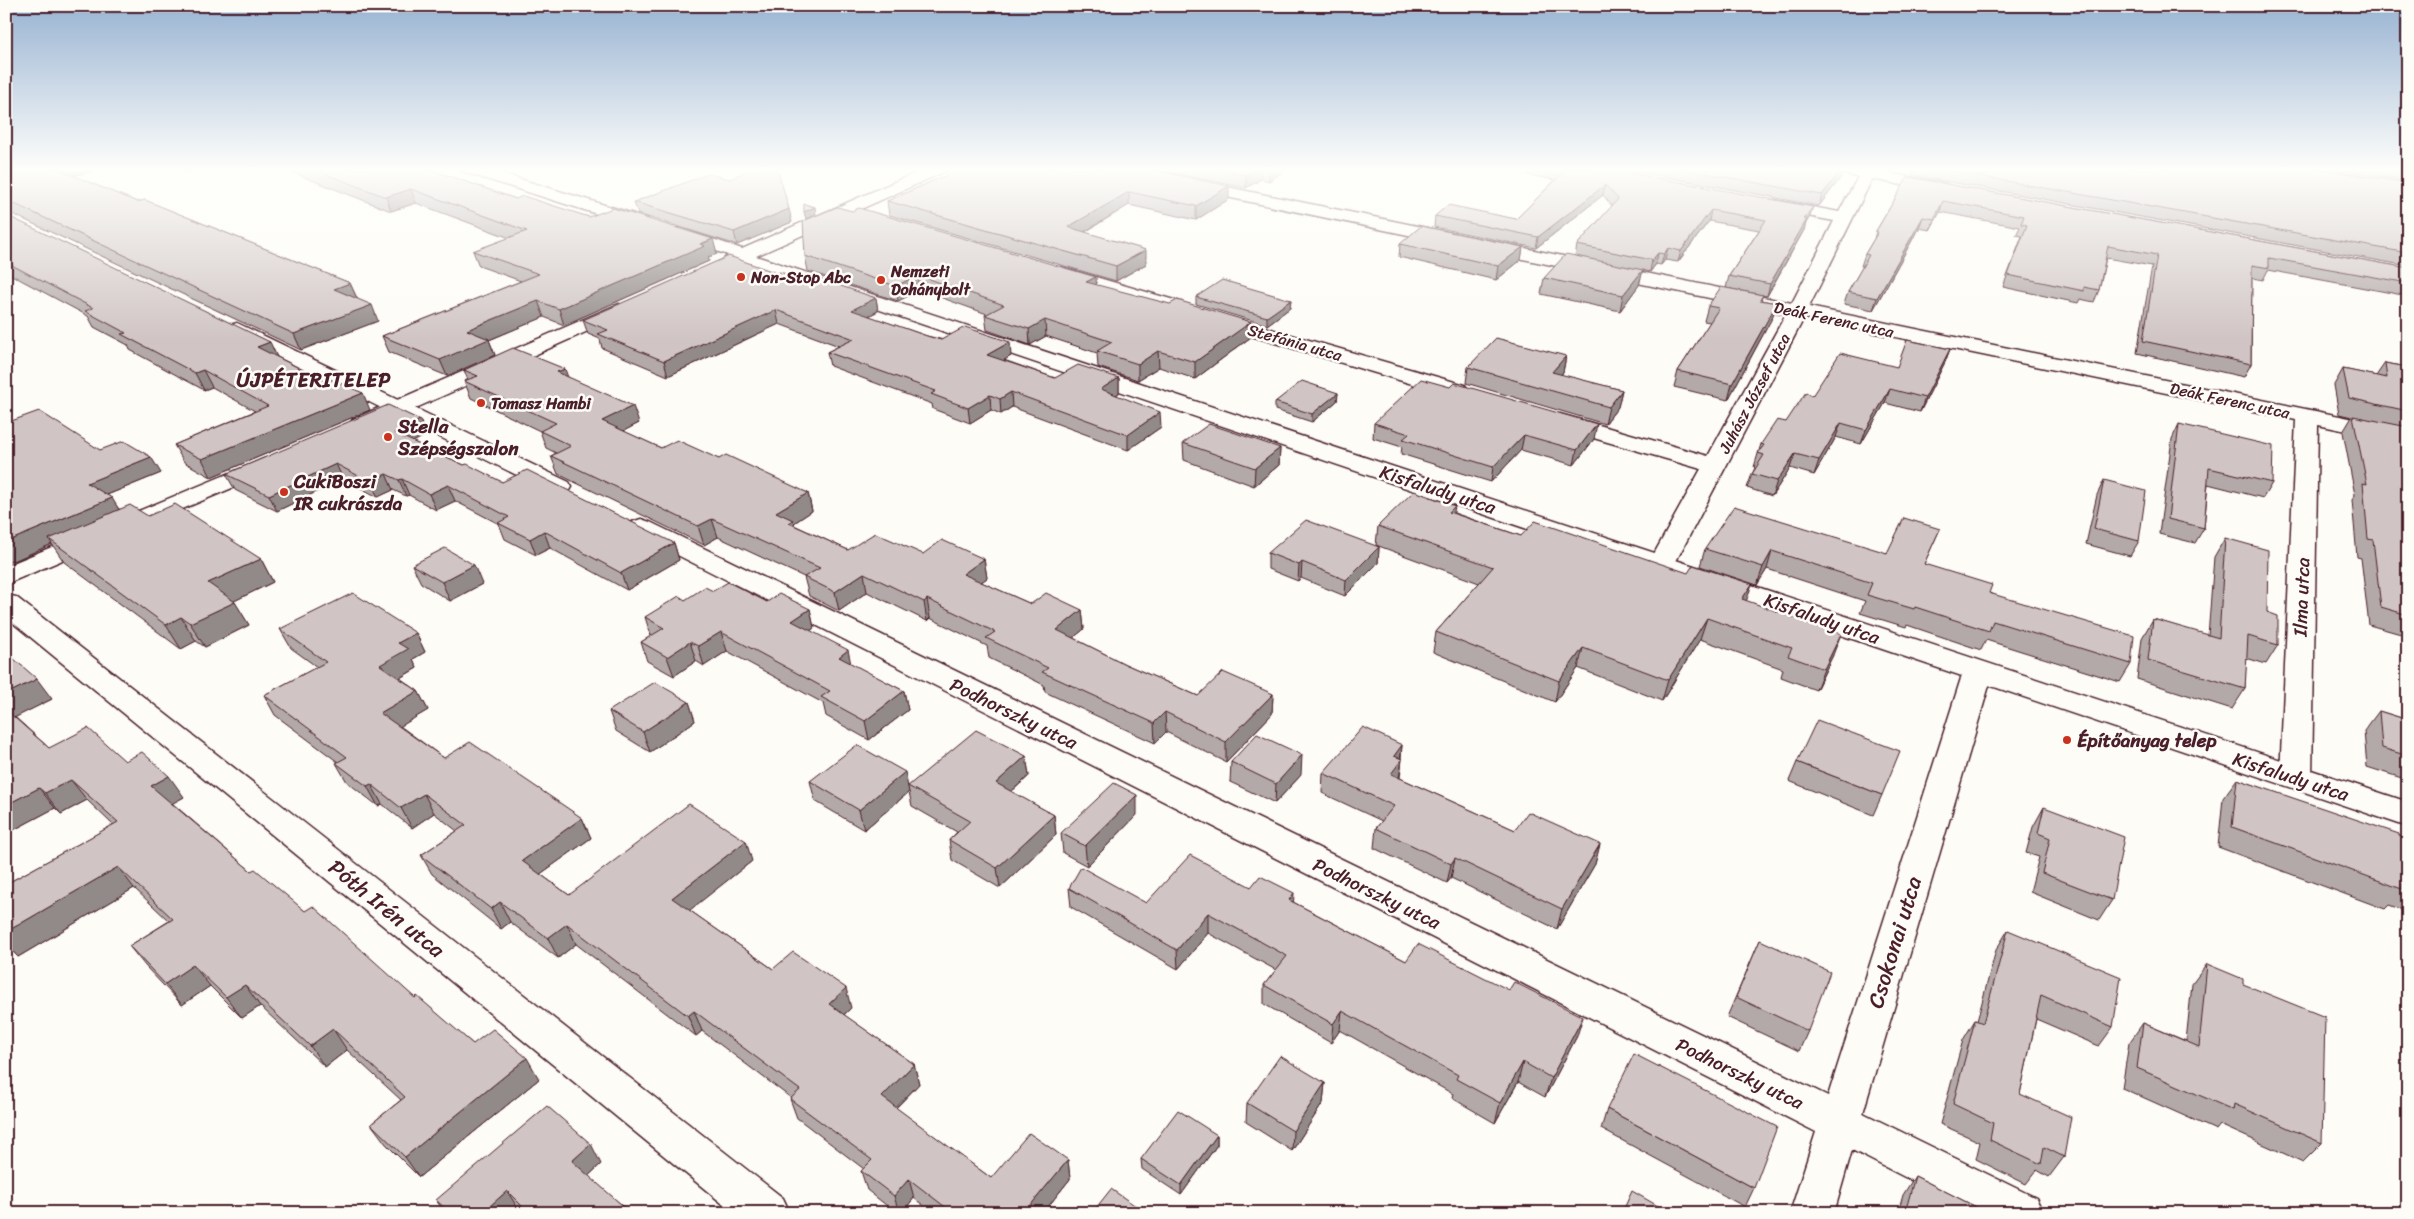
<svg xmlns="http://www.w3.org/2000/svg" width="2414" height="1219" font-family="Sriracha,sans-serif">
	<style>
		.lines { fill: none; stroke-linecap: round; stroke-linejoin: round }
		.minor-casing { stroke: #4a1f2b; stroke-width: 3 }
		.tertiary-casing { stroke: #4a1f2b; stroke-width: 3 }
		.minor { fill: #fdfcf7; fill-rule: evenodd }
		.tertiary { fill: #fdfcf7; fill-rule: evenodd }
		.wall { fill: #b3a9a9; stroke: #4a1f2b }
		.shaded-wall { fill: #928a89; stroke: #4a1f2b }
		.building { fill: #d0c5c4; stroke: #4a1f2b }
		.poi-dot { fill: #c8321e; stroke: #fdfcf7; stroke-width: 2 }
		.labels { text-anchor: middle; stroke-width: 5; stroke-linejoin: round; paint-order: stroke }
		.far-poi-label { font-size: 16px; font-weight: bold; fill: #4a1f2b; stroke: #fdfcf7; text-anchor: start }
		.far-street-label { font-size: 16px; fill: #4a1f2b; stroke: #fdfcf7 }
		.poi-label { font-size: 19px; font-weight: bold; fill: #4a1f2b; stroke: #fdfcf7; text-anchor: start }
		.street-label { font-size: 19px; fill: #4a1f2b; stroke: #fdfcf7 }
		.far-district-label { font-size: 20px; font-weight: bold; letter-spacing: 1px; fill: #4a1f2b; stroke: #fdfcf7 }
		.near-street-label { font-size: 22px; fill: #4a1f2b; stroke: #fdfcf7 }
	</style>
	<rect width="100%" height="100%" fill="#fdfcf7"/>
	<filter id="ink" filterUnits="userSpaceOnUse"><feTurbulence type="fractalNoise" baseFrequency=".02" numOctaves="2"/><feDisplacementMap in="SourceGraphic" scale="10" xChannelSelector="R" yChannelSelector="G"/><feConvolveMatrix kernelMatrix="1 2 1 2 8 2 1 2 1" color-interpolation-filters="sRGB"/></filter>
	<g filter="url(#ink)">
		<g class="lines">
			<g class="minor-casing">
				<path id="minor" d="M1829 168H1878L1876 171 1943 183 1949 185 1951 188 1949 191 1943 193 1872 179 1809 307 2408 430V444L2318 425 2312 777 2307 785 2296 788 2285 785 2280 777 2296 420 1804 318 1675 563 1671 569 1662 571 1653 569 1649 563 1701 469 1552 426 1549 421 1552 416 1560 414 1708 456 1786 314 1193 190 1187 188 1185 185 1187 182 1193 180 1792 303 1834 221 1775 210 1769 209 1767 205 1769 201 1775 200 1839 212 1858 177 1831 171Z
					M1061 267 1181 302 1184 306 1181 310 1174 312 1054 277 1052 273 1054 269Z
					M1215 313 1465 385 1468 390 1465 395 1457 396 1449 395 1208 323 1205 319 1208 315Z
					M237 323 569 482 572 487 569 492 560 494 551 492 230 333 227 329 230 325Z
					M641 519 650 522 1828 1096 1963 672 1968 665 1978 662 1988 665 1993 672 1863 1113 2036 1198 2043 1213H1975L1852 1150 1834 1213H1790L1816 1132 632 532 628 527 632 522Z
					M6 595 16 597 783 1198 790 1213H734L6 617Z"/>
			</g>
			<g class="tertiary-casing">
				<path id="tertiary" d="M459 168H484L647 218 650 222 647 226H635L461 171Z
					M926 168H948L946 171 756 256 2408 802V827L741 263 732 265 726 264 723 260 728 255 674 237 671 233 674 229 680 228 742 249Z
					M619 304 626 306 629 310 626 314 369 429 361 431 353 429 350 424 353 419Z
					M264 459 272 461 276 466 272 471 6 584V566Z"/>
			</g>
			<use href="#minor" class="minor"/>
			<use href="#tertiary" class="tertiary"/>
		</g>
		<path class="wall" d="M6 168H102L73 176 137 202 350 283 357 298 378 321 301 350 6 211Z
			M177 168H205L188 173Z
			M281 168H433L434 171 516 199 589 217 717 254 708 257 709 261 564 325 544 317 489 340 495 355 447 376 389 352 382 336 521 281 479 266 473 251 510 238 416 203 391 211Z
			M963 168 1229 199 1196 220 1129 205 1085 232 1146 264 1116 281 889 215 887 201Z
			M1147 168H1288L1269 181 1261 179 1246 188Z
			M1529 168H1604L1809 218 1806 223 1804 230 1767 296 1726 288 1729 276 1759 230 1709 221 1678 262 1665 260 1661 265 1656 264 1650 272 1643 270 1639 285 1620 311 1541 294 1544 278 1575 256 1577 245 1612 206 1603 195 1536 248 1434 227 1435 216 1516 219 1555 180 1528 175Z
			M1619 168H1844L1842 176 1819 206Z
			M1914 168H2315L2408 183V266L1912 175Z
			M2329 168H2408V181Z
			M1908 177 2408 268V296L2268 270 2263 280 2252 278 2251 364 2244 377 2137 353 2152 266 2106 258 2099 290 2094 302 2080 299 2078 303 2003 287 2022 236 2016 235 2020 227 1940 212 1930 230 1919 228 1873 310 1844 304 1848 292 1863 266H1861L1865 254 1874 239 1876 231Z
			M634 202 792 222 737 245 638 214Z
			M6 215 277 357 370 410 211 477 184 462 174 445 255 411 212 387 204 390 130 350 128 345 94 327 88 316 6 272Z
			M1400 244 1523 247 1521 260 1496 280 1399 257Z
			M805 256 1096 285 1251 337 1195 379 1159 367 1138 380 1098 367 1097 353 1046 336 1030 345 987 330 985 315 987 314 920 290 898 301 808 271Z
			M777 273 876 298 878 311 869 316 927 336 1011 356 1004 360 1055 378H1119V393L1116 395 1161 427 1128 450 1012 407 1001 414 991 410 970 423 933 409 932 404 830 366 827 352 839 346 779 324 668 376 602 348 600 339 588 334 583 320Z
			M1763 295 1761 300 1777 303 1772 318 1728 400 1674 387 1678 371 1710 322 1704 321 1708 306Z
			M1196 297 1291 300 1290 308 1267 325 1196 304Z
			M1950 349 1945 362 1920 412 1885 403 1861 444 1836 437 1814 475 1790 468 1772 496 1747 488 1752 474 1755 468 1754 467 1761 444 1786 422 1812 396Z
			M1566 356 1563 372 1561 375 1622 390 1618 407 1605 424 1466 383 1468 367Z
			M2385 363 2408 367V636L2369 625 2361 558 2357 557 2352 500 2355 495 2343 432 2352 417 2339 414 2334 385 2343 369 2376 376Z
			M464 370 568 377 639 423 623 431 661 448 719 459 808 493 812 511 794 523V525L848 550 923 554 984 559 987 578 981 582 1031 604 1082 610 1084 629 1073 638 1125 664 1198 696 1273 694 1272 714 1226 762 1166 732 1155 743 1045 692 1044 685 989 658 987 646 930 618 927 621 867 592 839 611 809 596 804 577 718 537 704 545 558 474 551 456 556 453 546 448 540 431 471 398 464 381 468 380Z
			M1338 393 1337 401 1312 422 1275 410V402Z
			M420 420 426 435 413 442 464 465 502 482 674 543 679 560 627 590 550 548 536 555 505 539 499 524 455 501 436 510 409 495 406 496 393 490 378 497 343 479 277 511 235 490 226 474Z
			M6 423 100 450 161 473 107 495 119 509 148 516 261 559 273 582 234 601 249 625 205 647 196 641 181 649 64 562 52 544 16 560 8 561 6 560Z
			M1374 423 1594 439 1574 465 1521 450 1491 482 1401 454 1402 447 1373 438Z
			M2179 424 2272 483 2263 498 2208 484 2204 528 2195 543 2159 534 2172 439Z
			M1183 443 1280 448 1279 465 1254 486 1184 460Z
			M2104 480 2139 541 2130 556 2086 544 2097 495Z
			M1454 513 1521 536 1746 601 1833 655 1816 690 1781 677 1783 669 1700 639 1662 701 1578 668 1555 702 1433 652 1436 632 1479 583 1376 545 1378 526Z
			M1940 529 1924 564 1989 593 2131 664 2120 682 1986 640 1981 650 1907 625 1906 627 1860 613 1865 601 1767 569 1757 585 1700 566 1705 549 1887 553Z
			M2225 538 2267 612 2278 645 2266 664 2246 658 2245 689 2232 709 2137 679 2142 638 2153 619 2208 636 2214 557Z
			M1379 547 1378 563 1345 596 1301 578 1298 581 1268 569V553Z
			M412 565 482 584 450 601 421 583Z
			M713 591 767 602 810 609 814 628 810 631 851 664 904 691 908 710 869 740 826 716 823 703 727 651 704 666 696 661 674 676 647 661 641 642 651 636 645 617 685 600Z
			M280 629 416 633 425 652 413 659 417 668 400 678 418 691 428 710 400 726 444 758 582 818 591 838 540 874 569 895 752 861 689 910 773 969 851 1008 844 1015 914 1064 919 1084 896 1108 991 1178 1068 1160 1070 1179 1043 1213H933L914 1198 902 1213H896L867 1190 861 1171 864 1169 797 1118 790 1099 791 1098 702 1031 696 1036 576 944 558 958 510 922 501 929 432 874 421 855 457 831 434 813 412 828 382 804 378 806 347 782 336 763 338 762 275 715 264 695 317 667 291 648Z
			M6 652 52 699 15 717 49 748 125 761 184 797 172 803 251 871 305 911 415 998 473 1044 539 1079 419 1177 386 1144 371 1124 401 1100 347 1050 325 1067 260 1006 242 1018 210 986 182 1005 146 967 129 946 169 921 134 888 18 957 6 944V884L113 825 87 800 61 814 55 808 6 834Z
			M689 702 695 721 650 752 616 731 609 711Z
			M2379 711 2408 720V780L2367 767 2364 731Z
			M1402 745 1401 759H1402L1400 778 1515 830 1600 844 1595 864 1557 929 1451 878 1447 883 1374 848 1376 828 1382 821 1322 793 1323 773Z
			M1026 756 1029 776 1011 792 1054 815 1056 835 1000 888 952 860 949 840 957 832 912 806 909 792 864 830 815 801 810 781 908 786Z
			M1231 762 1301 775 1275 803 1230 782Z
			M1797 762 1882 795 1873 815 1789 781Z
			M2237 779 2408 839V912L2389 905 2385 909 2218 847 2223 798Z
			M2044 807 2112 900 2099 920 2030 892 2039 857 2026 853 2033 827Z
			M1137 815 1087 866 1063 853 1061 833Z
			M1251 887 1293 902 1406 961 1577 1036 1545 1097 1518 1082 1495 1123 1452 1098 1453 1094 1340 1030 1331 1043 1264 1004V985L1276 970 1208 933 1178 969 1071 907 1069 888 1146 903Z
			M2008 930 2113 1027 2099 1046 2036 1019 2020 1094 2064 1157 2049 1177 2037 1170 2026 1184 1976 1159 1980 1142 1940 1124 1963 1040 1975 1020 1977 1021 1996 950Z
			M1760 940 1808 1031 1799 1051 1727 1017Z
			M2207 964 2243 984 2322 1143 2303 1162 2220 1125 2216 1130 2122 1088 2129 1043 2143 1023 2186 1041 2192 984Z
			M1325 1083 1323 1103 1292 1151 1246 1122 1247 1103Z
			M1607 1109 1754 1188 1745 1207 1601 1129Z
			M1217 1135V1145L1181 1195 1142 1169 1141 1159Z
			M601 1164 588 1176 631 1213H522L519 1210 516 1213H445L436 1200Z
			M1915 1176 1988 1213H1898L1903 1195Z"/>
		<path class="shaded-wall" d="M52 168H102L58 180Z
			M186 168H205L188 173Z
			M1257 168H1261V179L1246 188V175Z
			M1269 168H1288L1269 181Z
			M1843 168H1844L1842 176 1819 206 1822 195Z
			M1605 185 1603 195 1536 248 1538 237Z
			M1229 186V199L1196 220V206Z
			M411 189 416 203 391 211 386 197Z
			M1129 192V205L1069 241 1068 227Z
			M1943 201 1940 212 1930 230 1934 219Z
			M815 207 816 214 806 219 804 212Z
			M1813 207 1809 218 1806 223 1804 230 1767 296 1770 284 1804 219Z
			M789 209 792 222 737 245 734 232Z
			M1711 210 1709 221 1678 262 1681 251Z
			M1923 217 1919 228 1873 310 1877 298Z
			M713 239 717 254 708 257 709 261 564 325 559 309Z
			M1523 247 1521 260 1496 280 1498 266Z
			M1668 248 1665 260 1661 265 1664 254Z
			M1146 250V264L1116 281V266Z
			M1658 253 1656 264 1650 272 1652 260Z
			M1643 270 1639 285 1620 311 1623 295Z
			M918 275 920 290 898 301 896 286Z
			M1096 277 1097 292 1086 282Z
			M350 283 357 299 334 289Z
			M876 298 878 311 854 323 852 310Z
			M1291 300 1290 308 1267 325V317Z
			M538 301 544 317 489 340 495 355 447 376 440 360 467 330Z
			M1777 303 1772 318 1728 400 1732 384Z
			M372 305 378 321 301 350 294 334Z
			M776 310 779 324 668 376 664 361Z
			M1045 320 1046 336 1030 345 1029 329Z
			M1251 322V337L1195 379V362Z
			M270 342 278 359 257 347Z
			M1010 342 1011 356 989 369 987 355Z
			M1950 349 1945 362 1920 412 1925 398Z
			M1158 351 1159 367 1138 380V364Z
			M1566 356 1563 372 1549 389 1552 372Z
			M565 369 571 386 557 372Z
			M203 370 212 387 204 390 195 373Z
			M1119 378V393L1102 404 1101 389Z
			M1890 389 1885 403 1861 444 1866 430Z
			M1622 390 1618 407 1605 424 1609 407Z
			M1011 392 1012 407 1001 414 1000 399Z
			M363 393 370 410 211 477 202 459Z
			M1338 393 1337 401 1312 422V414Z
			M990 395 991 410 970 423 968 408Z
			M633 406 639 423 608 439 602 421Z
			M1160 412 1161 427 1128 450V435Z
			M420 420 426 435 401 448 394 433Z
			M1841 423 1836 437 1814 475 1819 460Z
			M1597 424 1594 439 1574 465 1577 450Z
			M1524 435 1521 450 1491 482 1493 467Z
			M1280 448 1279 465 1254 486 1255 468Z
			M1795 454 1790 468 1772 496 1777 481Z
			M151 457 161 473 97 499 87 483Z
			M336 464 343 479 277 511 269 495Z
			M386 474 393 490 378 497 370 482Z
			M402 479 409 495 406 496 399 480Z
			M448 485 455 501 436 510 429 494Z
			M808 493 812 511 794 523 798 538 776 512Z
			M112 498 122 515 49 539 52 544 16 560 8 561 6 559V542Z
			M1455 506 1452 525 1449 512Z
			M712 519 718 537 704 545 698 526Z
			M544 531 550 548 536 555 530 539Z
			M674 543 679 560 627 590 621 573Z
			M1379 547 1378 563 1345 596 1346 580Z
			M1772 551 1767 569 1757 585 1763 567Z
			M261 559 273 582 222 607 208 583Z
			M984 559 987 578 966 593 963 574Z
			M1302 562 1301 578 1298 581 1299 565Z
			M474 565 482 584 450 601 442 582Z
			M864 573 867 592 839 611 835 592Z
			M1752 584 1745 605 1742 599Z
			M927 599 930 618 927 621 924 602Z
			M235 602 249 625 205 647 190 623Z
			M810 609 814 628 796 640 792 621Z
			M1082 610 1084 629 1059 650 1057 630Z
			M181 617 196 641 181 649 166 625Z
			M1707 618 1700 639 1662 701 1668 680Z
			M721 632 727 651 704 666 698 646Z
			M416 633 425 652 413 659 417 668 389 684 380 665 398 643Z
			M1841 634 1833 655 1816 690 1824 669Z
			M690 642 696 661 674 676 667 657Z
			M1583 648 1578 668 1555 702 1559 681Z
			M848 650 852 669 839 657Z
			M37 679 52 699 10 720 6 714V694Z
			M418 691 428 710 391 732 380 713Z
			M904 691 908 710 869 740 865 721Z
			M1273 694 1272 714 1226 762V742Z
			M689 702 695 721 650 752 643 732Z
			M1165 712 1166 732 1155 743 1154 723Z
			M1402 745 1400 761 1402 759 1399 779 1388 793 1394 756Z
			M1302 755 1301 775 1275 803 1276 784Z
			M1026 756 1029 776 998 803 996 783Z
			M905 772 909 792 864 830 859 810Z
			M169 776 184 797 166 807 151 786Z
			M71 780 87 800 61 814 45 793Z
			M371 784 382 804 378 806 367 786Z
			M39 788 55 808 6 834V805Z
			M424 794 434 813 412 828 401 808Z
			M1137 795V815L1087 866 1085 846Z
			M1054 815 1056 835 1000 888 997 868Z
			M582 818 591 838 532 880 522 861Z
			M746 841 752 861 680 918 672 898Z
			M1600 844 1595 864 1557 929 1562 909Z
			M1455 858 1451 878 1447 883 1451 864Z
			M118 867 134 888 18 957 6 944V932Z
			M1294 893 1293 912 1289 900Z
			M500 902 510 922 501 929 491 909Z
			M1208 913V933L1178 969 1177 950Z
			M567 924 576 944 558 958 548 938Z
			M193 965 210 986 182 1005 165 984Z
			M245 985 260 1006 242 1018 226 997Z
			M846 988 851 1008 834 1024 829 1004Z
			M694 1011 702 1031 696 1036 688 1016Z
			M1342 1011 1340 1030 1331 1043 1333 1024Z
			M1583 1017 1577 1036 1545 1097 1551 1078Z
			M333 1029 347 1050 325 1067 310 1046Z
			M527 1058 539 1079 419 1177 405 1157Z
			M1523 1062 1518 1082 1495 1123 1500 1103Z
			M914 1064 919 1084 887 1117 882 1097Z
			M1325 1083 1323 1103 1292 1151 1293 1131Z
			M1217 1135V1145L1181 1195V1185Z
			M591 1144 601 1164 583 1181 572 1161Z
			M1068 1160 1070 1179 1043 1213H1024Z
			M909 1179 914 1198 902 1213H899L894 1196Z
			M507 1191 519 1210 516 1213H482Z"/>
		<path class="building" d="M6 168H55L137 202 145 200 350 283 334 289 372 305 294 334 6 200Z
			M310 168H432L429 169 516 199 523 196 589 217 613 208 713 239 700 244 705 246 559 309 538 301 467 330 489 339 440 360 382 336 539 274 473 251 527 231 411 189 386 197Z
			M761 168H777L789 209 734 232 634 202 708 174 730 179 744 172Z
			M963 168H1144L1229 186 1196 206 1129 192 1068 227 1146 250 1116 266 887 201Z
			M1212 168H1257L1246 175Z
			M1550 168H1604L1813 207 1804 219H1807L1770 284 1729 276 1766 220 1711 210 1681 251 1668 248 1664 254 1658 253 1652 260 1577 245 1618 199 1605 185 1538 237 1435 216 1448 205 1516 219 1565 171Z
			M1677 168H1843L1822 195Z
			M1933 168H2315L2408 183V253Z
			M1908 177 2408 268V283L2269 258V268L2252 265 2251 364 2143 341 2157 255 2108 246 2099 290 2084 287V291L2008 275 2027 225 2021 224 2024 216 1943 201 1934 219 1923 217 1877 298 1848 292 1869 255 1865 254 1878 232 1876 231Z
			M804 204 815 207 804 212Z
			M837 207 852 211 859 208 1096 277 1086 282 1170 304 1177 300 1251 322 1195 362 1158 351 1138 364 1097 351 1112 342 1045 320 1029 329 985 315 1004 305 918 275 896 286 805 256 803 221Z
			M6 215 270 342 257 347 325 381 330 379 363 393 202 459 174 445 268 406 203 370 195 373 121 334 126 333 85 311 93 308 6 262Z
			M1421 226 1523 247 1498 266 1400 244Z
			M1566 254 1643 270 1623 295 1544 278Z
			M729 256 777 273 780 272 806 280V274L876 298 852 310 927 336 941 340 965 327 1010 342 987 355 1055 378 1078 365 1119 378 1101 389 1160 412 1128 435 1011 392 1000 399 990 395 968 408 931 394 936 391 827 352 854 339 776 310 664 361 598 334 608 330 583 320Z
			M1222 280 1291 300 1267 317 1196 297Z
			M1721 287 1763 295 1760 300 1777 303 1732 384 1678 371 1719 308 1708 306Z
			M1496 338 1566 356 1552 372 1622 390 1609 407 1468 367Z
			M1907 340 1950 349 1925 398 1890 389 1866 430 1841 423 1819 460 1795 454 1777 481 1752 474 1764 455 1758 453 1764 445 1761 444 1777 420 1786 422 1806 392 1812 396 1840 353 1897 367Z
			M513 348 565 369 557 372 633 406 602 421 661 448 677 440 719 459 726 455 808 493 776 512 793 520 789 523 848 550 875 533 923 554 942 540 984 559 963 574 1031 604 1046 593 1082 610 1057 630 1125 664 1198 696 1223 672 1273 694 1226 742 1165 712 1154 723 1042 672 1048 668 986 638 995 632 927 599 924 602 864 573 835 592 804 577 820 568 712 519 698 526 551 456 571 446 540 431 556 423 464 381 478 376 464 370Z
			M2385 363 2408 367V411L2349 398 2343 369 2387 378Z
			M1421 379 1450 387 1454 383 1597 424 1577 450 1524 435 1493 467 1403 439 1409 434 1374 423Z
			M1302 381 1338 393 1312 414 1275 402Z
			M388 405 420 420 394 433 464 465 467 464 502 482 527 470 674 543 621 573 544 531 530 539 498 523 509 517 448 485 429 494 402 479 399 480 386 474 370 482 336 464 269 495 226 474Z
			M39 411 100 450 124 441 151 457 87 483 112 498 6 542V423Z
			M2353 416 2408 427V615L2381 607 2373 540 2368 539 2363 483 2367 484Z
			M1209 424 1280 448 1255 468 1183 443Z
			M2179 424 2273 446 2272 483 2209 468 2204 528 2168 519Z
			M2104 480 2146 491 2139 541 2094 529Z
			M1414 491 1455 506 1449 512 1521 536 1535 521 1688 573 1693 565 1752 584 1742 599 1841 634 1824 669 1788 656 1792 648 1707 618 1668 680 1583 648 1559 681 1436 632 1493 567 1378 526Z
			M175 504 261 559 208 583 235 602 190 623 181 617 166 625 49 539 130 505 148 516Z
			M1734 506 1887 553 1904 518 1940 529 1924 564 1992 585 1989 593 2134 636 2131 664 1993 621 1989 631 1915 607 1914 609 1867 595 1872 583 1772 551 1763 567 1705 549Z
			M1306 520 1379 547 1346 580 1302 562 1299 565 1268 553Z
			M2225 538 2268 550 2267 612 2278 616V645L2248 636 2245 689 2148 660 2153 619 2219 638Z
			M445 548 474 565 442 582 412 565Z
			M728 582 767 602 779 594 810 609 792 621 848 650 839 657 904 691 865 721 821 697 830 691 721 632 698 646 690 642 667 657 641 642 664 628 645 617 679 596 685 600 705 587 713 591Z
			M353 593 416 633 398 643 408 649 380 665 418 691 380 713 444 758 470 742 582 818 522 861 569 895 689 804 746 841 672 898 773 969 793 952 846 988 829 1004 914 1064 882 1097 991 1178 1029 1133 1068 1160 1024 1213H953L909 1179 894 1196 861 1171 872 1160 790 1099 800 1090 694 1011 688 1016 567 924 548 938 500 902 491 909 421 855 466 825 424 794 401 808 371 784 367 786 336 763 347 757 264 695 326 662 280 629Z
			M6 652 37 679 6 694Z
			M655 682 689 702 643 732 609 711Z
			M6 710 49 748 88 728 125 761 142 752 169 776 151 786 251 871 255 869 305 911 313 906 415 998 417 996 473 1044 493 1029 527 1058 405 1157 371 1124 405 1097 333 1029 310 1046 245 985 226 997 193 965 165 984 129 946 173 919 118 867 6 932V884L118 822 71 780 45 793 39 788 6 805Z
			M2379 711 2408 720V756L2382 748Z
			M1817 720 1900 751 1882 795 1797 762Z
			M1363 727 1402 745 1394 756 1402 759 1391 774 1515 830 1528 812 1600 844 1562 909 1455 858 1451 864 1376 828 1394 806 1323 773Z
			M976 730 1026 756 996 783 1054 815 997 868 949 840 970 821 908 786Z
			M1257 734 1302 755 1276 784 1231 762Z
			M857 745 905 772 859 810 810 781Z
			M2237 779 2399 834V836L2408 839V886L2402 884V889L2232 827Z
			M1114 783 1137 795 1085 846 1061 833Z
			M2044 807 2124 837 2112 900 2042 873 2050 838 2038 833Z
			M1190 855 1251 887 1260 876 1294 893 1289 900 1406 961 1418 944 1509 990 1514 982 1583 1017 1551 1078 1523 1062 1500 1103 1456 1079 1458 1075 1342 1011 1333 1024 1264 985 1287 956 1208 913 1177 950 1069 888 1081 867 1146 903Z
			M2008 930 2121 977 2113 1027 2041 995 2020 1094 2071 1117 2064 1157 2044 1147 2041 1164 1990 1140 1993 1123 1953 1104 1975 1020 1983 1023Z
			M1760 940 1830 972 1808 1031 1736 997Z
			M2207 964 2243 979V984L2325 1017 2322 1143 2234 1104 2233 1110 2137 1068 2143 1023 2199 1047Z
			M1634 1054 1777 1127 1754 1188 1607 1109Z
			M1280 1056 1325 1083 1293 1131 1247 1103Z
			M547 1106 591 1144 572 1161 631 1213H529L507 1191 482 1213H450L436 1200Z
			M1178 1110 1217 1135 1181 1185 1141 1159Z
			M1915 1176 1988 1213H1905Z
			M1111 1189 1146 1213H1092Z
			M1632 1191 1670 1213H1622Z
			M2337 1210 2343 1213H2336Z"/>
	</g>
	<linearGradient id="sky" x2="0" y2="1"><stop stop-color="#98b3d2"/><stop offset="0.5" stop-color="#fefefb"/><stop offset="1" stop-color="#fefefb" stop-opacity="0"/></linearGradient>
	<rect width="2414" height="339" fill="url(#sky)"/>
	<g class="poi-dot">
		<circle cx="741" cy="277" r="5"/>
		<circle cx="881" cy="280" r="5"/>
		<circle cx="481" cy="403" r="5"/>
		<circle cx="388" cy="437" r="5"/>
		<circle cx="284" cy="492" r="5"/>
		<circle cx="2067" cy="740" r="5"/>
	</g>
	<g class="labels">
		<g class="far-poi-label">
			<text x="891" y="277">Nemzeti<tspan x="891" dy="18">Dohánybolt</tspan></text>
			<text x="751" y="283">Non-Stop Abc</text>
			<text x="491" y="409">Tomasz Hambi</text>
		</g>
		<g class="far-street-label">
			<text transform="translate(1834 319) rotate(12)" y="6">Deák Ferenc utca</text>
			<text transform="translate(1295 342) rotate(16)" y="6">Stefánia utca</text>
			<text transform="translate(1754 393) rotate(-62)" y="6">Juhász József utca</text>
			<text transform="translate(2230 400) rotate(12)" y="6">Deák Ferenc utca</text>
		</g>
		<g class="poi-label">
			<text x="398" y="433">Stella<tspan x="398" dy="22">Szépségszalon</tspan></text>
			<text x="294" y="488">CukiBoszi<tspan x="294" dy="22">IR cukrászda</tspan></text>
			<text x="2077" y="747">Építőanyag telep</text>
		</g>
		<g class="street-label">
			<text transform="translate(1438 489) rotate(18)" y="7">Kisfaludy utca</text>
			<text transform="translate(2301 597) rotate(-88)" y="7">Ilma utca</text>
			<text transform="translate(1822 618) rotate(19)" y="7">Kisfaludy utca</text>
			<text transform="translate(1014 713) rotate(26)" y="7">Podhorszky utca</text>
			<text transform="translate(2291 776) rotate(18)" y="7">Kisfaludy utca</text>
			<text transform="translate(1377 893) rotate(26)" y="7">Podhorszky utca</text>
			<text transform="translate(1740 1073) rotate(26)" y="7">Podhorszky utca</text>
		</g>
		<g class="far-district-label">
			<text x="314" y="387">ÚJPÉTERITELEP</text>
		</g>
		<g class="near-street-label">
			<text transform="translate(387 908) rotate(39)" y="8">Póth Irén utca</text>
			<text transform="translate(1894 942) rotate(-73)" y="8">Csokonai utca</text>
		</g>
	</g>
	<rect width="2414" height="1219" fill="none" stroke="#fdfcf7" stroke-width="25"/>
	<rect x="12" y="12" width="2389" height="1194" fill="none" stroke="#4a1f2b" stroke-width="2" filter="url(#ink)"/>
</svg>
